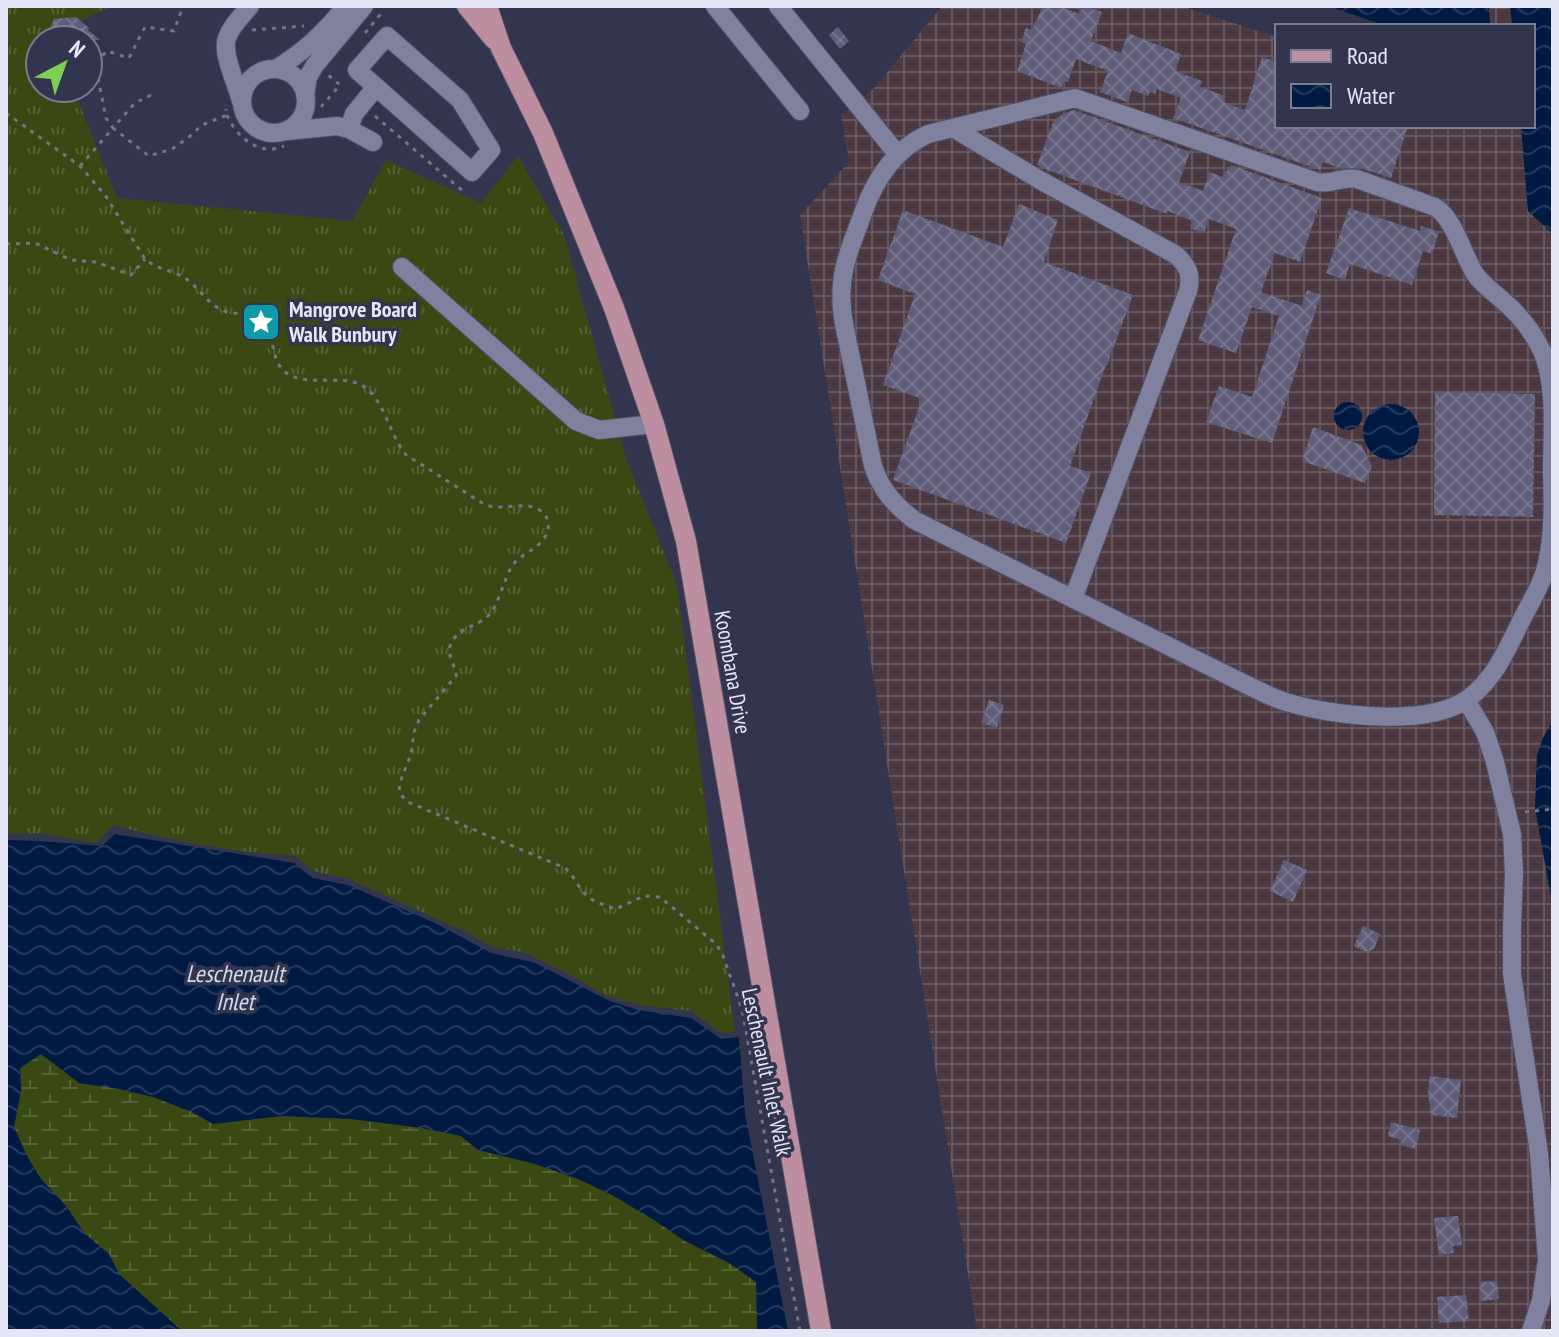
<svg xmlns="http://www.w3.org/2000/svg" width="1559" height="1337" font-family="'PT Sans Narrow',sans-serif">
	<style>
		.industrial { fill: url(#industrial-grid) }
		.grass { fill: url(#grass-tufts) }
		.wetland { fill: url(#wetland-marsh) }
		.water { fill: url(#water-waves) }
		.building { fill: url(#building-cross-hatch) }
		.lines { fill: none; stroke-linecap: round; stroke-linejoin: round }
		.minor-casing { stroke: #505166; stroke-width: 20 }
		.major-casing { stroke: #505166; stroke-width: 22 }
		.path { stroke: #73758b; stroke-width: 3; stroke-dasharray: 4 6; stroke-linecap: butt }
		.minor { stroke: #7f819e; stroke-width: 18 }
		.major { stroke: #bd8e9f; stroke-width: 20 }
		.labels { text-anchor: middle; stroke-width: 7; stroke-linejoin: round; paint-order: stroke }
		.poi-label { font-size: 22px; font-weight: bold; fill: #e5e7f7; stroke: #33354e; text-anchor: start }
		.street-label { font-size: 22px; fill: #e5e7f7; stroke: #33354e }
		.water-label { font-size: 24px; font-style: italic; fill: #d1ddee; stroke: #33354e }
	</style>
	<defs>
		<pattern id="industrial-grid" width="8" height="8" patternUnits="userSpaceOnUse" patternTransform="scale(2)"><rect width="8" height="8" fill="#4c3941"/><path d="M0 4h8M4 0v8" fill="none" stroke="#66565d"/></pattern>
		<pattern id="grass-tufts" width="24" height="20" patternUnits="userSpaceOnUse" patternTransform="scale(2)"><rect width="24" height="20" fill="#3a4914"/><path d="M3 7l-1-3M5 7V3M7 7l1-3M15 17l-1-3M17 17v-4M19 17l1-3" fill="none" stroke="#566337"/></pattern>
		<pattern id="wetland-marsh" width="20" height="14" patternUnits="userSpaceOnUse" patternTransform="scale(2)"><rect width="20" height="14" fill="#3a4914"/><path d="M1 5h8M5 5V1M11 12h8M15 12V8" fill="none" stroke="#566337"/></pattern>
		<pattern id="water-waves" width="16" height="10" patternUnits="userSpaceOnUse" patternTransform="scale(2)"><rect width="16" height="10" fill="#001a41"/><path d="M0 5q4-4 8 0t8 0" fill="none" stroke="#253b5d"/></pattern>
		<pattern id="building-cross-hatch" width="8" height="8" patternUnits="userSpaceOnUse" patternTransform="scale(2)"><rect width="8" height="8" fill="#5f5d79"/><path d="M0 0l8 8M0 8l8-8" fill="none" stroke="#76748d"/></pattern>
	</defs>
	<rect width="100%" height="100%" fill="#33354e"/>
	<path class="industrial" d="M942 6H1181L1277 37V126H1521L1528 211 1553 234V721L1543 738 1537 755 1535 808 1553 908V1331H977L800 215 849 162 841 115 874 88Z
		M1489 6H1510L1512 26H1490Z"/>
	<path class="grass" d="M6 6H112L52 34 54 40H40V88H73L117 198 352 221 386 160 481 203 518 156 564 235 627 461 677 585 735 1032 721 1033 691 1011 639 1005 607 996 565 972 523 952 493 947 466 932 349 879 313 871 294 855C278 856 265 853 250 852 203 847 158 837 113 825L96 843 40 833 6 834Z"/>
	<path class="wetland" d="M41 1054 79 1083 119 1089 153 1097 192 1112 213 1124 283 1116 351 1119 422 1128 461 1136 478 1150 535 1164 578 1179 612 1195 654 1220 685 1241 729 1263 756 1282 757 1331H182L119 1274 109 1254 84 1233 67 1207 41 1179 26 1154 14 1127 21 1091 20 1068Z"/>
	<path class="water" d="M1328 6H1489L1490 26H1386Z
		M1510 6H1553V234L1528 211 1521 126H1533V26H1512Z
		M1334 416a14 14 0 1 1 28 0a14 14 0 1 1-28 0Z
		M1363 432a28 28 0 1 1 56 0a28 28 0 1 1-56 0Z
		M1553 721V908L1535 808 1537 755 1543 738Z
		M115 834 294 863 313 878 348 885 435 923 491 953 533 962 610 1001 638 1010 691 1018 721 1039 739 1037 745 1114 788 1331H757L756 1282 729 1263 685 1241 654 1220 612 1195 578 1179 535 1164 478 1150 461 1136 422 1128 351 1119 283 1116 213 1124 192 1112 153 1097 119 1089 79 1083 41 1054 20 1068 21 1091 14 1127 26 1154 41 1179 67 1207 84 1233 109 1254 119 1274 182 1331H6V840L39 841 102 846Z"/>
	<path class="building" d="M1043 6H1058L1080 14 1083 6 1102 12 1091 41 1121 53 1128 33 1181 54 1175 71 1202 81 1200 87 1225 96 1223 102 1245 110 1262 57 1277 62V126H1408L1391 178 1361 168H1340L1323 162 1320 170 1173 118 1181 98 1157 89 1155 94 1150 92 1148 96 1132 90 1127 102 1100 92 1108 71 1076 59 1068 82 1064 81 1061 88 1017 71 1026 44 1021 42 1026 28 1032 30Z
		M76 17 89 28 88 30 100 40H68L64 37 48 33 54 19Z
		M838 27 849 41 840 49 829 35Z
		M1074 110 1190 152 1179 182 1203 191 1210 172 1222 177 1231 165 1322 198 1300 262 1275 253 1261 292 1302 306 1307 290 1321 295 1272 443 1206 422 1219 386 1252 397 1279 316 1252 307 1236 353 1198 340 1236 229 1209 219 1204 233 1190 228 1193 221 1168 211 1167 214 1045 169 1037 165 1054 120 1065 113Z
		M1019 204 1058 220 1044 262 1133 295 1107 365H1106L1070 466 1091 473 1066 543 893 480 922 399 883 385 915 294 878 280 903 210 1003 247Z
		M1349 208 1420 231 1421 226 1439 232 1432 254 1423 251 1412 285 1350 264 1345 280 1326 273Z
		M1435 392 1535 394 1533 517 1434 515Z
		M1313 427 1361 445 1372 466 1365 483 1302 461Z
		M989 700 1004 705 997 728 981 723Z
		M1284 860 1307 870 1293 902 1270 891Z
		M1363 926 1380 934 1374 949 1369 951H1364L1354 946Z
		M1430 1076 1461 1080 1457 1118 1431 1115 1428 1091Z
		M1391 1122 1420 1130 1416 1149 1401 1145 1402 1140 1388 1136Z
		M1458 1216 1462 1245 1453 1246 1454 1253 1439 1255 1434 1218Z
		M1497 1281 1499 1299 1481 1301 1480 1282Z
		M1466 1295 1469 1321 1439 1323 1437 1297Z"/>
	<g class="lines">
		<g class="minor-casing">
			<path id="minor" d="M715 6 800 111
				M778 6 898 155
				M387 36 460 100 491 150 472 172 357 70Z
				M242 101a32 32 0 1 1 64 0a32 32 0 1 1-64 0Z
				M276 69C305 51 324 33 346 6
				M305 95 308 77 315 65 364 6
				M1075 98 1317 182C1331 185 1343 176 1357 179L1435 207C1454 218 1463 255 1475 274 1482 284 1492 291 1501 299 1518 313 1533 332 1542 351 1557 385 1552 435 1552 472 1553 505 1554 542 1544 574 1538 591 1528 607 1520 623 1507 650 1494 679 1469 698 1429 728 1332 716 1286 702 1273 698 1260 691 1247 685L914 520C894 504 881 490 873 466 866 432 859 397 852 363 847 337 839 310 842 284 844 259 855 236 863 213 875 179 895 149 928 134Z
				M241 101C237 84 221 53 227 38 231 26 242 16 250 6
				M953 128 1038 179 1176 255C1188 266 1192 275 1188 291L1073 599
				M349 129 354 114 376 87
				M287 131 337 126 349 129 373 142
				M402 267 576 421 599 430 654 424
				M1466 700 1485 732 1495 762 1512 834 1514 873 1512 927V974L1539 1153 1547 1260 1541 1300 1531 1331"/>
		</g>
		<g class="major-casing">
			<path id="major" d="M467 6 494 39
				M487 6 501 48 543 133 614 308 654 424 686 541 821 1331"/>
		</g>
		<path class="path" d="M252 30 304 26
			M365 33 384 10
			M151 95 135 103 113 128 106 118 95 63 107 51 129 58 145 27 174 31 183 6
			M321 107 340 85 328 75
			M6 113 80 166 105 195 145 259C156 269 171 270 183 277 197 285 206 302 220 309 234 316 249 312 262 317 275 322 268 357 284 371 307 390 343 371 366 388 386 404 390 437 407 456 427 467 445 480 465 492 472 496 479 502 486 505 504 511 525 500 541 511 548 516 550 525 547 533 541 549 521 553 512 566 503 581 499 605 488 616 475 628 457 627 450 646 447 656 456 666 456 676L419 720 414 732 411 754 399 785 400 794 408 802 565 868C574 876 578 887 586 895 594 903 606 905 616 909L644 896 660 897 717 945 723 956 742 1009 800 1331
			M227 115C236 137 260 157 284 146
			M375 116 464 192
			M80 166 113 128 149 156 172 149 189 137 202 125 227 115 226 109
			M6 244 35 243 71 260 96 262 131 275 145 259
			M1525 812 1553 809"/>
		<use href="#minor" class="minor"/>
		<use href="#major" class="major"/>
	</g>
	<defs>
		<g id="sight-square" transform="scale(2)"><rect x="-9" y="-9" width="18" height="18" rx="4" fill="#0f9aa8" stroke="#33354e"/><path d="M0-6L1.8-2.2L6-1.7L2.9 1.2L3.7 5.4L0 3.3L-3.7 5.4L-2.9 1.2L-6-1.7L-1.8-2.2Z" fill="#fff"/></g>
	</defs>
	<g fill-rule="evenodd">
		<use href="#sight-square" x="261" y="322"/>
	</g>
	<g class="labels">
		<g class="poi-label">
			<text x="289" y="317">Mangrove Board<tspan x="289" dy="25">Walk Bunbury</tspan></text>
		</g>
		<g class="street-label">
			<text transform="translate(733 672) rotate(80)" y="8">Koombana Drive</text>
			<text transform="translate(767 1072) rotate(78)" y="8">Leschenault Inlet Walk</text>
		</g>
		<g class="water-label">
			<text x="235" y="982">Leschenault<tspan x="235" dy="28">Inlet</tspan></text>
		</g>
	</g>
	<rect width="1559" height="1337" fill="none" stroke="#e5e7f7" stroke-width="16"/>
	<rect x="1275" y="24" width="260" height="104" fill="#33354e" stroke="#7a7c92" stroke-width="2"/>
	<rect x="1291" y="50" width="40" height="12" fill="#bd8e9f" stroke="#7a7c92" stroke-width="2"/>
	<text x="1347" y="64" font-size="24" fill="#e5e7f7">Road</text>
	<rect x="1291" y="84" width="40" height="24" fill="url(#water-waves)" stroke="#7a7c92" stroke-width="2"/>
	<text x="1347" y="104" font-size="24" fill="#e5e7f7">Water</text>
	<g transform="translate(64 64) rotate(41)"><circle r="38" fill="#33354e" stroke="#7a7c92" stroke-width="2"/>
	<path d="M0-6L14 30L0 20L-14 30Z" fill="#7ed053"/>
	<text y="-12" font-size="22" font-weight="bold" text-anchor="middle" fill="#e5e7f7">N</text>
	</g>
</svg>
